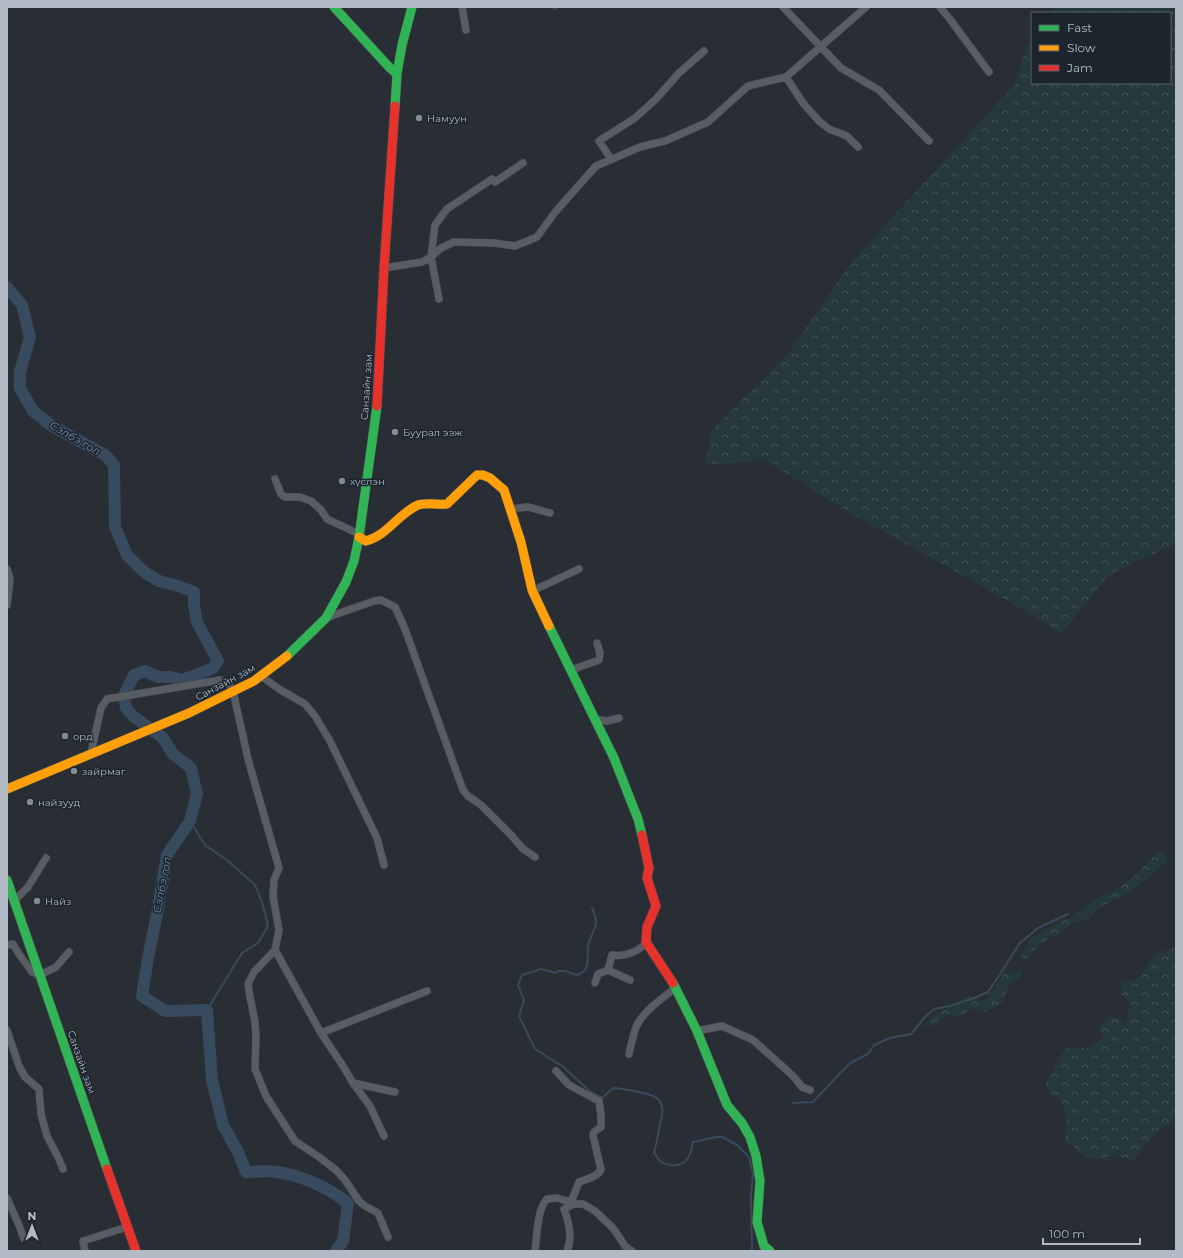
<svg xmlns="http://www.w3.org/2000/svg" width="1183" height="1258" font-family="Montserrat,sans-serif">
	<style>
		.forest { fill: url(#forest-crowns) }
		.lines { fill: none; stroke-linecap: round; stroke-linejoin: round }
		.stream { stroke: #384a5d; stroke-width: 2 }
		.river { stroke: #384a5d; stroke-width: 12 }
		.street-casing { stroke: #464a4f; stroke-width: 8 }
		.fast-casing { stroke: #464a4f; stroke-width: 10 }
		.slow-casing { stroke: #464a4f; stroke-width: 10 }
		.jam-casing { stroke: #464a4f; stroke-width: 10 }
		.street { stroke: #585c63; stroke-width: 7 }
		.fast { stroke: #30b455; stroke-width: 9 }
		.slow { stroke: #ff9f0a; stroke-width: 9 }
		.jam { stroke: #e5322d; stroke-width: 9 }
		.poi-dot { fill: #828a92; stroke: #1c252e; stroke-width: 1.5 }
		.labels { text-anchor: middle; stroke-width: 3; stroke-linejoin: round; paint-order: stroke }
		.poi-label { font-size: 10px; fill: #b2bbc5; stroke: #1c252e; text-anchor: start }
		.street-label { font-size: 10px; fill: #b2bbc5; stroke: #1c252e }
		.water-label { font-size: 11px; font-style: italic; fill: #748da7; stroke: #1c252e }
	</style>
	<defs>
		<pattern id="forest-crowns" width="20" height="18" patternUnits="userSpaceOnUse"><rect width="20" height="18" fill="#26393a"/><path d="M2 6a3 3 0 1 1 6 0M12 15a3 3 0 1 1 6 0" fill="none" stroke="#435455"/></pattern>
	</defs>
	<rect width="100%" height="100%" fill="#282e34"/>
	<path class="forest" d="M1056 7H1176V543L1108 576 1062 633 1001 597 843 509 765 460 705 465 711 431 788 354 852 261 1015 84 1026 47 1032 39V83H1170V13H1051Z
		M1157 852H1163L1167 861 1149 878 1124 895 1099 908 1085 920 1073 923 1061 932 1042 942 1026 959 1019 957 1031 939 1048 928 1072 917 1093 901 1119 888 1139 872Z
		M1176 947V1117L1155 1134 1133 1161 1114 1155 1102 1159 1089 1157 1078 1152 1075 1147 1065 1142 1067 1118 1061 1101 1048 1092 1046 1084 1065 1048H1086L1104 1038 1099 1028 1108 1015 1126 1021 1130 1005 1121 993V981L1139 979 1155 954Z
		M1023 970 1021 977 1010 983 1003 1002 986 1012 972 1008 960 1017 945 1016 932 1026H923L931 1018 968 996 985 1001 1005 973Z"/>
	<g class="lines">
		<path class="stream" d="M554 9 558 7
			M190 821 205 845 228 861 255 885 263 905 268 926 258 943 242 953 207 1010
			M557 971H565L576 975C591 973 587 958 588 947 590 930 602 929 592 908
			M556 973 541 969 522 975 518 985 524 1000 519 1016 535 1049 562 1066 591 1092 602 1098 613 1088C620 1088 627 1090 634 1091 641 1093 652 1093 658 1099 666 1108 661 1119 659 1129 658 1137 656 1145 654 1153 656 1155 658 1159 660 1161 671 1168 685 1167 690 1154 692 1150 691 1146 693 1142L716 1137H722L737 1145 749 1157 753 1174 751 1196 752 1251
			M793 1103 813 1102 846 1067 852 1062 868 1054 874 1045 890 1038 911 1034 925 1017 934 1009 950 1006 974 998 988 992 999 976 1019 944 1038 928 1068 914"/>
		<path class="river" d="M7 287 22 305 30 337 20 372V388L33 411 52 426 105 455 114 465 115 527 127 555 144 572 159 581 178 586 194 592V605L197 622 218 661 213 668 199 674 182 680 171 677H158L145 671 134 675 124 695 126 708 133 716 163 738 173 754 191 768 197 794 190 821 167 855 157 914 148 958 142 996 165 1011 207 1010 212 1080 223 1125 238 1152 246 1172C256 1172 267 1170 277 1172 303 1176 327 1187 348 1203L343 1241 336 1251"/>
		<g class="street-casing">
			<path id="street" d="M462 7 466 30
				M783 7 841 68 879 90 929 141
				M940 7 949 18 989 72
				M786 77 803 103 819 121 829 129 847 136 858 147
				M611 159 599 141 635 118 656 99 679 73 704 51
				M384 268 422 262 431 257 441 248 454 242 494 243 515 246 537 237 556 211 596 166 640 147 665 141 708 122 748 86 786 77 866 7
				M439 299 431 257 435 225 447 209 492 179 495 182 523 163
				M275 479 281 494 285 497H300L311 501 321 510 327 519 359 534
				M510 509 528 507 550 513
				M7 569 10 579 7 605
				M532 591 579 569
				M326 618 337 614 374 601 381 600 395 607 405 629 463 790 468 796 481 805 512 836 523 849 535 857
				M571 670 599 660 600 653 597 643
				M261 676 279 689 305 704 315 716 330 741 377 838 384 865
				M595 719 607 721 619 718
				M91 753 101 708 107 699 220 680C228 681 230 685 233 691L248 759 279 868 274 880 273 896 279 930 275 950 321 1033 427 991
				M14 901 28 887 46 858
				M7 945 13 944 19 954 32 972 40 975 56 967 69 952
				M275 950 254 972 248 984 250 997 255 1022 256 1035 255 1069 266 1096 295 1141 319 1157 336 1170 345 1180 359 1201 365 1206 378 1213 388 1237
				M630 980 608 970 612 955C623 957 640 952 646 942
				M595 983 598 974 608 970
				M7 1030 19 1066 25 1077 39 1089 41 1114 47 1136 58 1157 63 1169
				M697 1031 722 1026 753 1040 781 1065 795 1078 802 1087 810 1090
				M321 1033 343 1066 353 1083 395 1092
				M629 1054C631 1045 633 1036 636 1027 644 1010 661 1000 675 988
				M353 1083 370 1106 384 1136
				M7 1198 19 1225 24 1239
				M85 1251 83 1241 127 1227
				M535 1251C537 1236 537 1209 547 1199L557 1198 566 1201 572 1200 579 1182C587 1179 597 1177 601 1170L593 1135 594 1132 601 1127V1115L599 1101 569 1085 556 1071
				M567 1251C573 1237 569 1222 564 1209L574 1204H583L595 1211 613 1228 625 1246 632 1251"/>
		</g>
		<g class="fast-casing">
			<path id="fast" d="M334 7 389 67 397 74 395 106
				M397 74 402 45 412 7
				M549 626 614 758 638 819 642 835
				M287 656 326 618 346 582 354 561 359 537 377 406
				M7 880 107 1169
				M673 983 697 1031 727 1105 742 1123 750 1137 756 1156 760 1181 757 1222 764 1246 770 1251"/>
		</g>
		<g class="slow-casing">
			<path id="slow" d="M359 537 366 541C388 535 399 513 418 505 427 502 438 505 447 504L477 475H483L490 478 504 490 521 542 532 590 549 626
				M7 789 189 713 254 681 287 656"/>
		</g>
		<g class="jam-casing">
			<path id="jam" d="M377 406 384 268 395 106
				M642 835 649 868 647 878 656 906 647 927 646 942 673 983
				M107 1169 136 1251"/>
		</g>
		<use href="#street" class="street"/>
		<use href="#fast" class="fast"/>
		<use href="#slow" class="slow"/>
		<use href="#jam" class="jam"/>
	</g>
	<g class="poi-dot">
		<circle cx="419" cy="118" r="4"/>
		<circle cx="395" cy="432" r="4"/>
		<circle cx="342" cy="481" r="4"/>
		<circle cx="65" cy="736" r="4"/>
		<circle cx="74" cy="771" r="4"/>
		<circle cx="30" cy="802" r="4"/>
		<circle cx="37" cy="901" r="4"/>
	</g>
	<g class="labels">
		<g class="poi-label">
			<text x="427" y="122">Намуун</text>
			<text x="403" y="436">Буурал ээж</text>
			<text x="350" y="485">хүслэн</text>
			<text x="73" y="740">орд</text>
			<text x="82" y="775">зайрмаг</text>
			<text x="38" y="806">найзууд</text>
			<text x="45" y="905">Найз</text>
		</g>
		<g class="street-label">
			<text transform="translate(366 387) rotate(-86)" y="4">Санзайн зам</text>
			<text transform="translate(225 682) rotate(-28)" y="4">Санзайн зам</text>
			<text transform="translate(82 1062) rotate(71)" y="4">Санзайн зам</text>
		</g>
		<g class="water-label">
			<text transform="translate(75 438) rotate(30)" y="4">Сэлбэ гол</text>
			<text transform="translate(162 885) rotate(-79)" y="4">Сэлбэ гол</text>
		</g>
	</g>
	<rect width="1183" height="1258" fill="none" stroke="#b2bbc5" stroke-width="16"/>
	<rect x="1031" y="12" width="140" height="72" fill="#1c252e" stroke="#58616a"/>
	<rect x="1039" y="25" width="20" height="6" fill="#30b455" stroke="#58616a"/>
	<text x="1067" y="32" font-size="12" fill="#b2bbc5">Fast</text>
	<rect x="1039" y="45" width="20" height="6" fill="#ff9f0a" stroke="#58616a"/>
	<text x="1067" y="52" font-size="12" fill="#b2bbc5">Slow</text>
	<rect x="1039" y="65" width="20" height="6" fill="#e5322d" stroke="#58616a"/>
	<text x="1067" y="72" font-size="12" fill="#b2bbc5">Jam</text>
	<g transform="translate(32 1226)" stroke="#1c252e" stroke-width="3" paint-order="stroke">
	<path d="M0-3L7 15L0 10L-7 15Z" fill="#b2bbc5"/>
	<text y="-6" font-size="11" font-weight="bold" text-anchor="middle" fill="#b2bbc5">N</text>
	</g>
	<path d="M1043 1238v6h97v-6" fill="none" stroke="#b2bbc5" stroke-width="2"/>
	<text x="1049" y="1238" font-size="12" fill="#b2bbc5" stroke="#1c252e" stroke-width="3" paint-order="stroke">100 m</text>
</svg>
